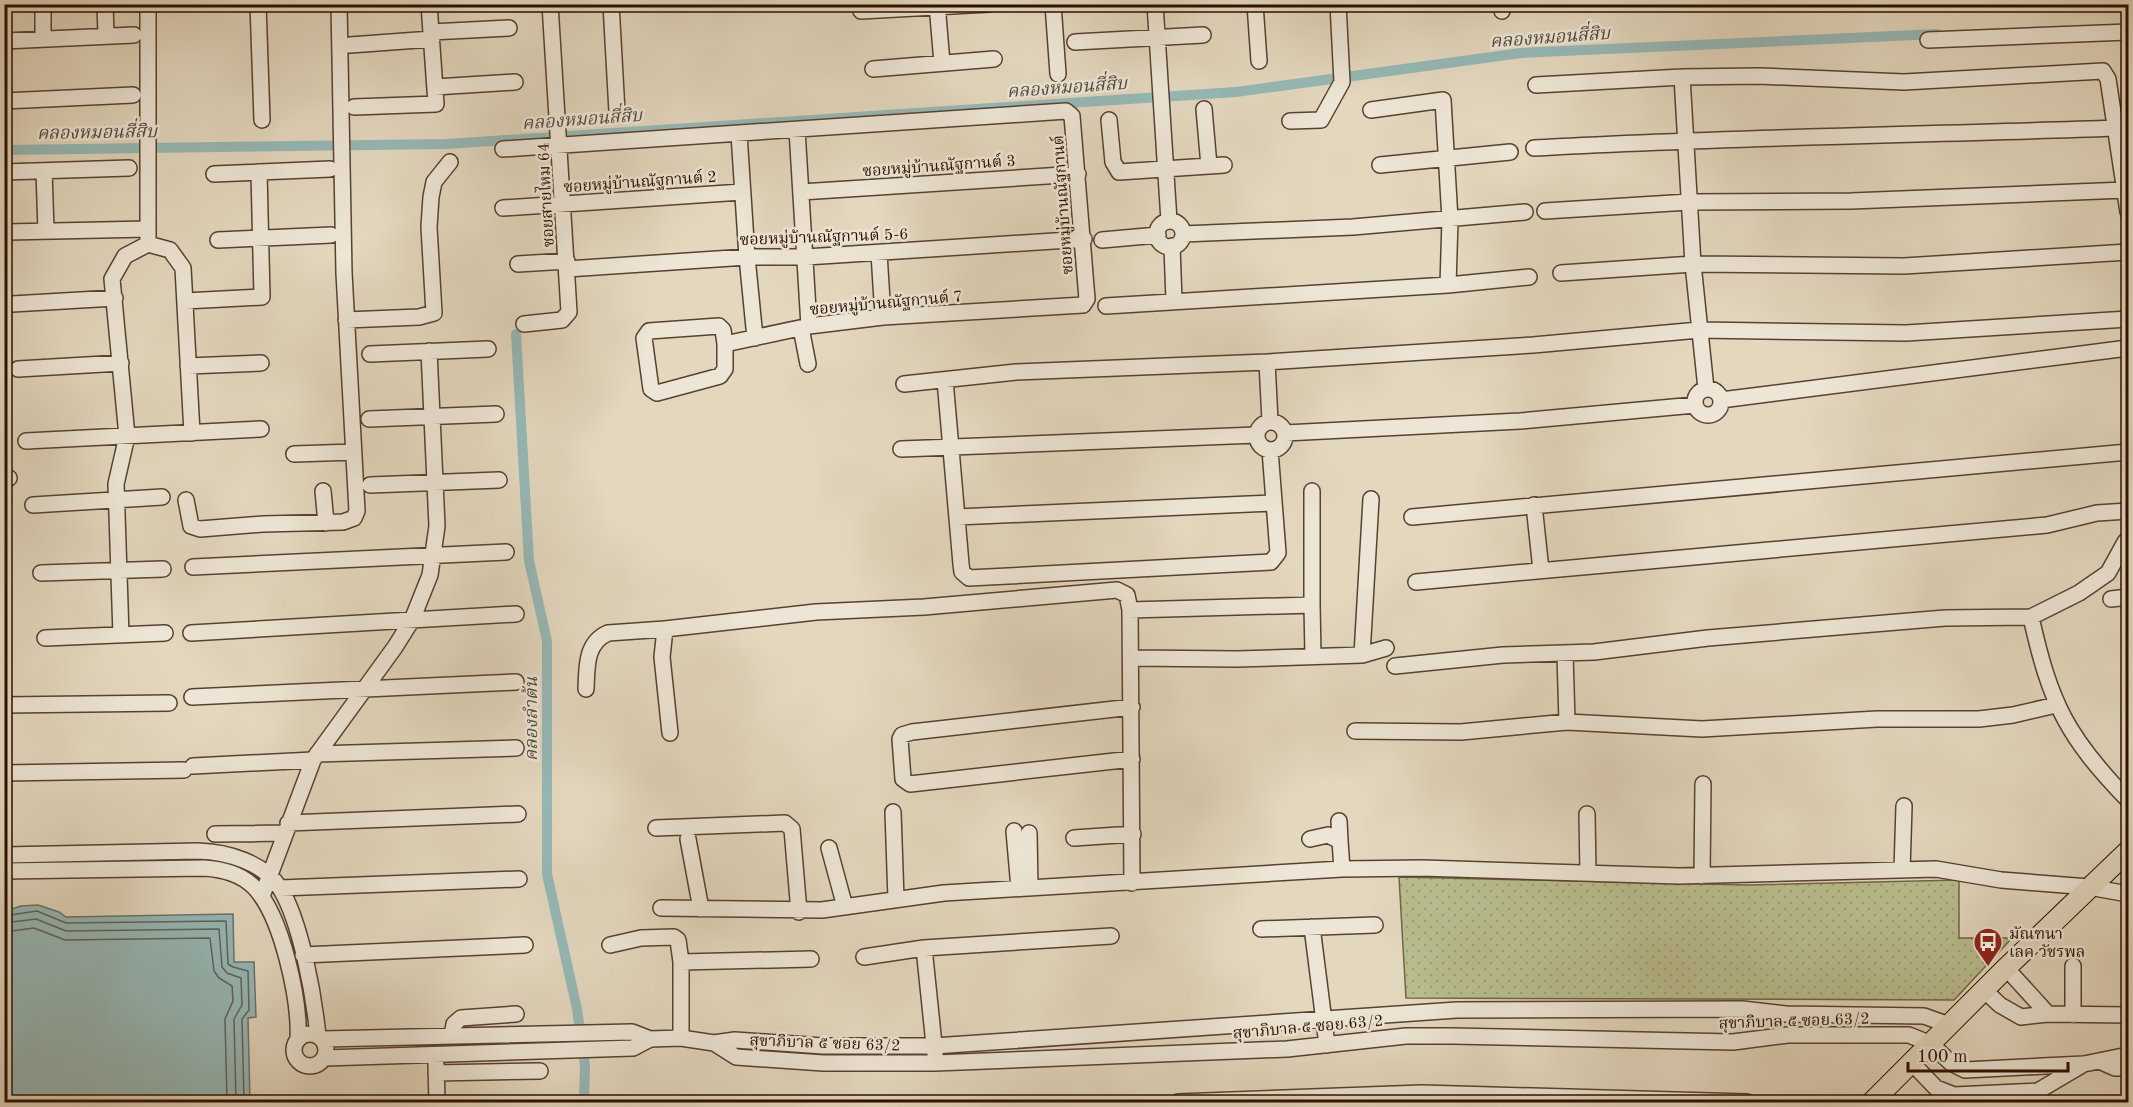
<svg xmlns="http://www.w3.org/2000/svg" width="2133" height="1107" font-family="'Old Standard TT','Noto Serif Thai',serif">
	<style>
		.grass { fill: url(#grass-dots); stroke: #726647; stroke-width: 1.5 }
		.water { fill: #96b8b6; stroke: #6b746d; stroke-width: 1.5 }
		.lines { fill: none; stroke-linecap: round; stroke-linejoin: round }
		.shore { stroke: #60645b; stroke-width: 1.5 }
		.canal { stroke: #96b8b6; stroke-width: 10 }
		.minor-casing { stroke: #594130; stroke-width: 18 }
		.major-casing { stroke: #2b0f00; stroke-width: 22 }
		.minor { stroke: #ede5d5; stroke-width: 15 }
		.major { stroke: #e3d7be; stroke-width: 20 }
		.labels { text-anchor: middle; stroke-width: 5; stroke-linejoin: round; paint-order: stroke }
		.street-label { font-size: 16px; fill: #2b0f00; stroke: #ede5d5 }
		.poi-label { font-size: 16px; fill: #2b0f00; stroke: #ede5d5; text-anchor: start }
		.water-label { font-size: 18px; font-style: italic; fill: #504a40; stroke: #ede5d5 }
	</style>
	<defs>
		<pattern id="grass-dots" width="8" height="8" patternUnits="userSpaceOnUse" patternTransform="scale(1.5)"><rect width="8" height="8" fill="#b9bd8e"/><path d="M2 2h.1M6 6h.1" fill="none" stroke="#9fa179" stroke-width="1.8" stroke-linecap="round"/></pattern>
	</defs>
	<rect width="100%" height="100%" fill="#e3d7be"/>
	<filter id="stains"><feTurbulence type="fractalNoise" baseFrequency=".00333" numOctaves="4"/><feColorMatrix values="0 0 0 0 .2 0 0 0 0 .09 0 0 0 0 .02 0 0 0 .5 -.17"/></filter>
	<radialGradient id="worn" r=".72"><stop offset=".6" stop-color="#630" stop-opacity="0"/><stop offset="1" stop-color="#630" stop-opacity=".3"/></radialGradient>
	<path class="grass" d="M1399 877 1747 885 1959 880V938H2012L1954 1000 1406 998Z"/>
	<path class="water" d="M38 905 59 912 66 917 233 914 234 962H254L256 1017 248 1018 250 1102H5V911L21 906Z"/>
	<g class="lines">
		<path class="shore" d="M4 916 37 911 66 923 226 921 228 964 233 967 248 971 249 1010 242 1019 244 1102
			M4 923 36 919 66 931 219 929 222 967 227 973 241 978 242 1005 234 1019 236 1102
			M4 932 34 928 65 940 210 938 214 971 219 978 232 986 233 1001 225 1019 227 1102"/>
		<path class="canal" d="M4 150 447 144 1236 92 1521 53 1937 34
			M516 334 529 561 547 641V874L577 1009 585 1066 584 1102"/>
		<g class="minor-casing">
			<path id="minor" d="M105 4 106 36
				M148 4V244
				M258 4 262 120
				M611 4 617 112
				M937 4 942 63
				M1053 4 1058 74
				M1155 4 1169 221
				M1255 4 1259 61
				M1501 4 1502 11
				M861 11 989 4
				M431 32 509 28
				M43 39V4
				M1928 40 2128 32
				M4 41 134 35
				M1075 42 1203 35
				M350 45 432 39
				M873 69 994 59
				M1682 77 1693 264 1706 389
				M1536 85 1682 77 1759 76 1904 82 2103 71 2108 79 2128 212
				M435 87 515 82
				M4 101 133 95
				M354 107 436 104 429 4
				M1204 109 1209 166
				M1371 110 1443 100 1450 220 1448 285
				M1109 120 1113 162 1119 172 1224 165
				M1290 121 1321 120 1342 82 1338 4
				M797 130 809 326
				M739 134 747 257 755 338
				M1534 148C1728 137 1922 135 2116 128
				M503 149 1066 111 1072 116 1087 299 1083 305 883 317 809 326 725 344V369L720 376 657 393 651 389 644 338 649 331 719 326 723 330 725 344
				M1380 165 1510 152
				M44 171 46 231
				M4 172 129 168
				M214 174 330 169
				M801 192 1078 174
				M503 208 742 192
				M1545 211 1689 202 1851 201 2125 190
				M1157 234a13 13 0 1 1 26 0a13 13 0 1 1-26 0Z
				M7 232 148 229
				M1183 234 1353 227 1525 212
				M218 240 331 235
				M1102 240 1158 235
				M1172 246 1174 301
				M879 253 883 317
				M518 264 567 261
				M567 269 747 257H806L1084 239
				M1561 273 1693 264 1904 266 2128 252
				M185 301 262 297 259 172
				M12 304 115 298
				M1106 306 1448 285 1529 277
				M346 320 419 317 434 313 429 227 431 197 434 182 450 162
				M524 324 562 320 569 312 550 4
				M801 328 808 364
				M370 354 488 349
				M1267 362 1270 421
				M188 366 261 363
				M18 369 121 363
				M945 380 961 564 962 572 969 578 1271 562 1278 553 1270 450
				M904 384 1016 372 1267 362 1533 345 1699 330 1906 333 2128 319
				M1695 402a13 13 0 1 1 26 0a13 13 0 1 1-26 0Z
				M1721 400 2128 348
				M369 419 496 414
				M1257 436a14 14 0 1 1 28 0a14 14 0 1 1-28 0Z
				M1285 433 1520 421 1695 405
				M26 441 261 429
				M901 449 1256 435
				M294 454 354 452
				M4 479 9 478
				M370 485 499 480
				M323 491 326 523
				M186 500 191 526 200 529 263 524 343 522 354 518 357 511 344 273 339 4
				M33 505 162 497
				M1534 505 1541 570
				M957 517 1272 503
				M1412 517 2128 452
				M193 567 506 552
				M41 573 163 569
				M1416 582 2047 525 2097 513 2128 511
				M2111 599 2128 597
				M1312 605 1313 656
				M1130 610 1312 605V491
				M2031 617 2079 593 2108 573 2125 542
				M191 633 516 614
				M121 635 116 484 127 436 112 279 125 256 148 244 170 250 183 268 192 433
				M45 638 165 633
				M1565 654 1567 722
				M1362 655 1371 499
				M1131 658 1237 659 1362 655 1386 648
				M1395 666 1503 655 1594 652 1708 638 1945 618 2031 617C2050 703 2067 737 2128 800
				M586 689C587 668 585 643 608 633L665 629
				M192 697 516 682
				M4 705 169 703
				M1132 707 912 732 902 735 900 739 903 779 910 784 1132 759
				M1355 731 1461 732 1567 722 1702 729 1877 719H1979L2013 715 2056 705
				M670 733 662 657 665 629 816 612 924 607 1117 590 1127 595 1130 610 1132 883
				M317 754 516 748
				M193 766 313 760
				M4 773 184 770
				M893 812 896 899
				M1587 814 1588 873
				M1339 821 1340 841
				M288 823 518 814
				M656 828 785 823 792 829 799 912
				M1014 831 1019 888
				M1029 833 1030 888
				M215 834 285 833
				M1074 838 1133 834
				M688 839 701 909
				M1310 839 1328 835 1340 841 1342 869
				M829 848 845 907
				M4 855 198 851C227 852 263 862 280 888 301 922 314 996 318 1036
				M1902 870 1904 806
				M4 871 204 868C222 869 240 873 254 887 282 916 300 1000 298 1040
				M1702 876 1703 784
				M280 888 519 879
				M262 896 313 760 395 647 412 620 430 575 437 526 429 351
				M661 908 822 910 944 893 1342 869 1422 868 1679 876 1936 869 2001 880 2089 887 2128 894
				M1312 927 1327 1045
				M1261 929 1375 925
				M610 945 641 938 674 937 678 940 681 962V1038
				M924 948 935 1054
				M303 955 525 945
				M864 957 924 948 1111 936
				M681 962 811 959
				M2073 966V1015
				M2006 968 2048 1014
				M1984 990 2000 1005 2021 1017 2048 1014 2128 1015
				M294 1050a16 16 0 1 1 32 0a16 16 0 1 1-32 0Z
				M452 1036 454 1024 461 1018 516 1014
				M323 1039 632 1032 650 1039 681 1038 714 1043 735 1040 823 1046H934L1457 1010 1742 1009 1786 1014 1924 1016 1949 1025
				M714 1043 736 1057 823 1063H935L1287 1049 1406 1036H1452L1733 1042 1788 1035H1909L1931 1044 1951 1063 1965 1070 2084 1064 2128 1055
				M325 1058 633 1048 650 1039
				M2099 1061 2115 1068H2128
				M1912 1063 1936 1088 1954 1095 2038 1091 2082 1065
				M436 1064 437 1102
				M436 1073 540 1071
				M1178 1102 1422 1093 1747 1102"/>
		</g>
		<g class="major-casing">
			<path id="major" d="M1872 1102 2006 968 2128 851"/>
		</g>
		<use href="#minor" class="minor"/>
		<use href="#major" class="major"/>
	</g>
	<defs>
		<g id="bus-pin" transform="scale(1.5)"><path d="M0 17L-7.5 6A9.5 9.5 0 1 1 7.5 6Z" fill="#8f2418" stroke="#ede5d5"/><path d="M-5-6H5V4H4V6H2V4H-2V6H-4V4H-5ZM-3.5-4V0h7V-4ZM-3.5 1.2v1.5H-2V1.2ZM2 1.2v1.5H3.5V1.2Z" fill="#fff"/></g>
	</defs>
	<g fill-rule="evenodd">
		<use href="#bus-pin" x="1988" y="942"/>
	</g>
	<g class="labels">
		<g class="street-label">
			<text transform="translate(939 165) rotate(-4)" y="6">ซอยหมู่บ้านณัฐกานต์ 3</text>
			<text transform="translate(640 181) rotate(-4)" y="6">ซอยหมู่บ้านณัฐกานต์ 2</text>
			<text transform="translate(545 195) rotate(-93)" y="6">ซอยสายไหม 64</text>
			<text transform="translate(1062 205) rotate(-94)" y="6">ซอยหมู่บ้านณัฐกานต์</text>
			<text transform="translate(824 236) rotate(-2)" y="6">ซอยหมู่บ้านณัฐกานต์ 5-6</text>
			<text transform="translate(886 302) rotate(-5)" y="6">ซอยหมู่บ้านณัฐกานต์ 7</text>
			<text transform="translate(1794 1020) rotate(-2)" y="6">สุขาภิบาล ๕ ซอย 63/2</text>
			<text transform="translate(1308 1026) rotate(-5)" y="6">สุขาภิบาล ๕ ซอย 63/2</text>
			<text transform="translate(825 1042) rotate(2)" y="6">สุขาภิบาล ๕ ซอย 63/2</text>
		</g>
		<g class="poi-label">
			<text x="2009" y="939">มัณฑนา<tspan x="2009" dy="18">เลค วัชรพล</tspan></text>
		</g>
		<g class="water-label">
			<text transform="translate(1550 37) rotate(-4)" y="6">คลองหมอนสี่สิบ</text>
			<text transform="translate(1067 87) rotate(-4)" y="6">คลองหมอนสี่สิบ</text>
			<text transform="translate(582 119) rotate(-4)" y="6">คลองหมอนสี่สิบ</text>
			<text transform="translate(97 132) rotate(-1)" y="6">คลองหมอนสี่สิบ</text>
			<text transform="translate(531 719) rotate(-90)" y="6">คลองลำต้น</text>
		</g>
	</g>
	<rect width="2133" height="1107" fill="none" stroke="#e3d7be" stroke-width="24"/>
	<rect x="6" y="6" width="2121" height="1095" fill="none" stroke="#2b0f00" stroke-width="3"/>
	<rect x="12" y="12" width="2109" height="1083" fill="none" stroke="#2b0f00" stroke-width="1.5"/>
	<path d="M1908 1062v9h160v-9" fill="none" stroke="#2b0f00" stroke-width="3"/>
	<text x="1917" y="1062" font-size="18" fill="#2b0f00" stroke="#ede5d5" stroke-width="4.5" paint-order="stroke">100 m</text>
	<rect width="100%" height="100%" filter="url(#stains)"/>
	<rect width="100%" height="100%" fill="url(#worn)"/>
</svg>
